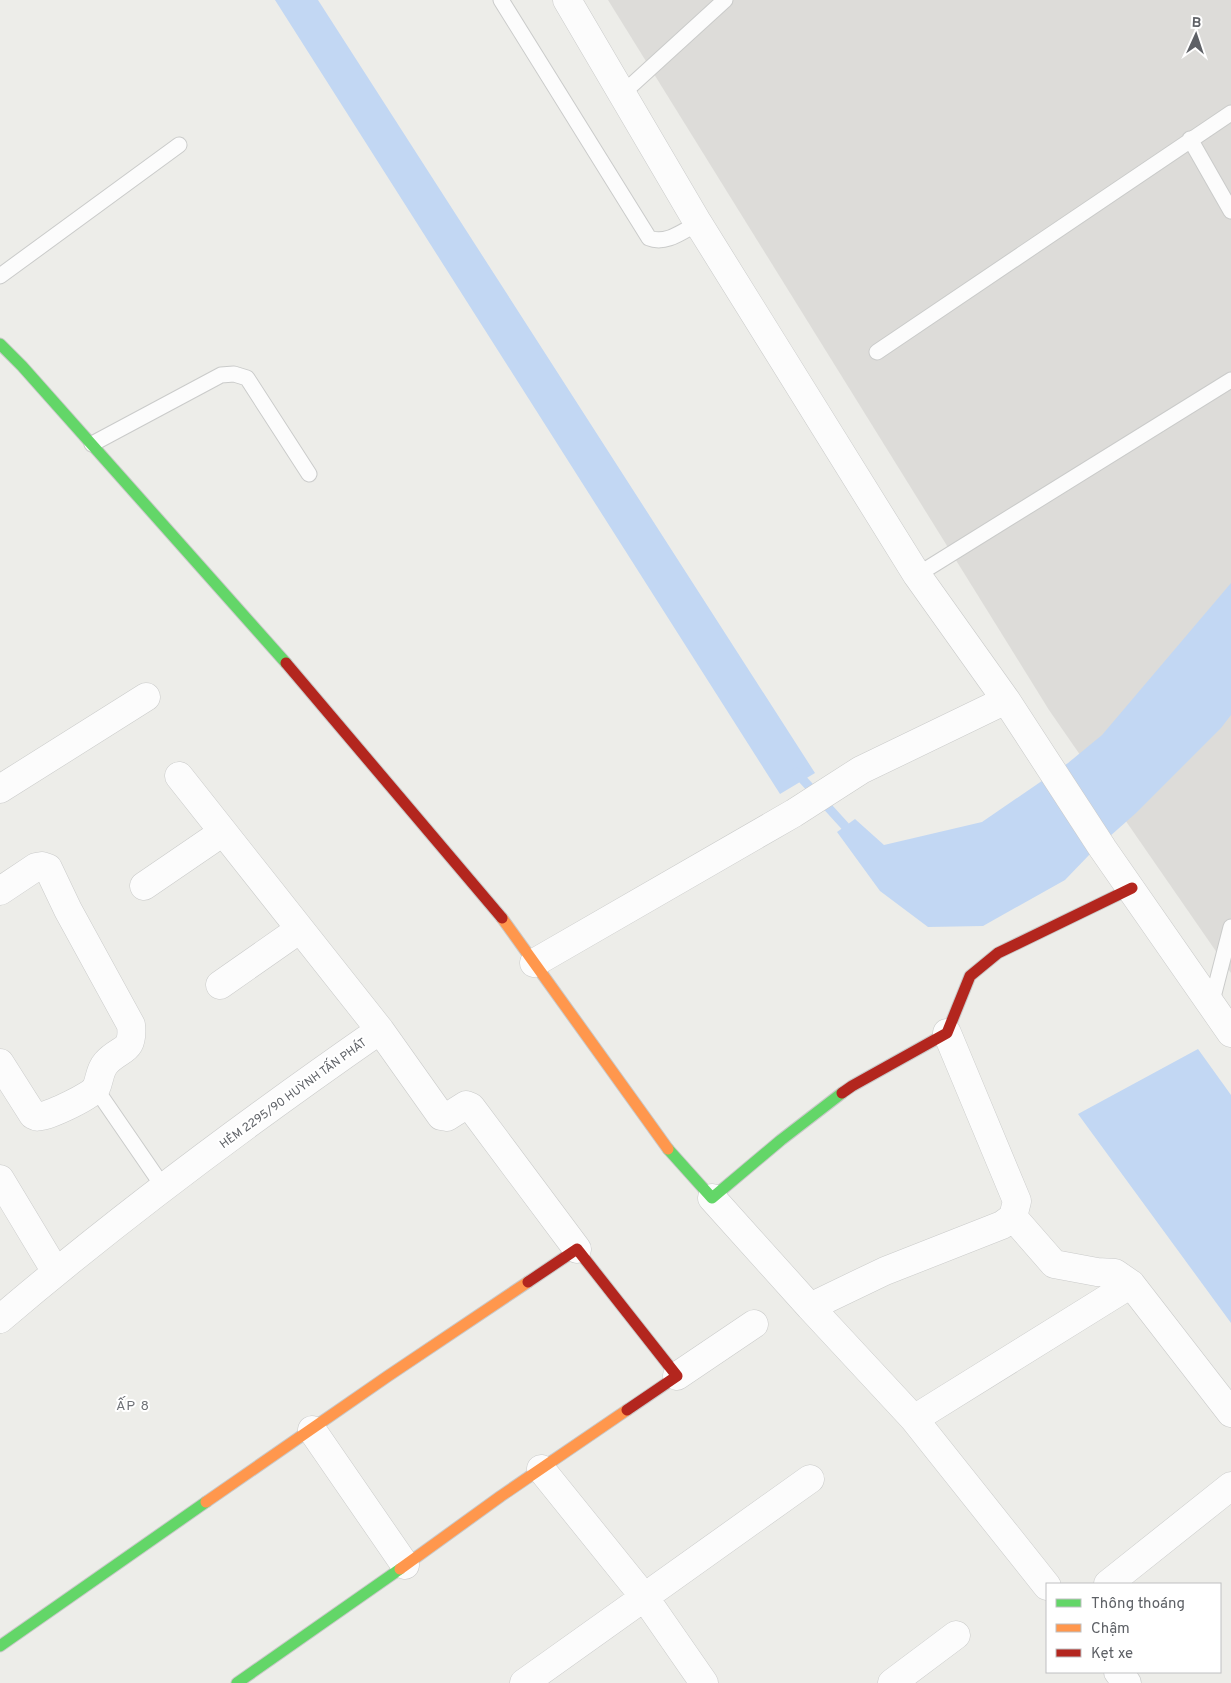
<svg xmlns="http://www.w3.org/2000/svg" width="1231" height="1683" font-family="Overpass,sans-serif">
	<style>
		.industrial { fill: #dddcd9 }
		.water { fill: #c2d7f3 }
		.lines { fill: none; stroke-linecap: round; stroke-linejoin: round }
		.stream { stroke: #c2d7f3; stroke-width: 9 }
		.lane-casing { stroke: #cacbca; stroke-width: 17 }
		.street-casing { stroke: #cacbca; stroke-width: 29 }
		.fast-casing { stroke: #c9c9c9; stroke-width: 13 }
		.slow-casing { stroke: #c9c9c9; stroke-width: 13 }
		.jam-casing { stroke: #c9c9c9; stroke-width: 13 }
		.lane { stroke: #fcfcfc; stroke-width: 15 }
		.street { stroke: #fcfcfc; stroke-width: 28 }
		.fast { stroke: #63d668; stroke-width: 11 }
		.slow { stroke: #ff974d; stroke-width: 11 }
		.jam { stroke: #b3261e; stroke-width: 11 }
		.labels { text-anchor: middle; stroke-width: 4; stroke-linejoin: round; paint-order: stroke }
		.street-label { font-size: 12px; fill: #5e6166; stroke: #fff }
		.neighbourhood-label { font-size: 14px; letter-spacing: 1px; fill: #6f7277; stroke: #fff }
	</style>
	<rect width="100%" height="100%" fill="#edede9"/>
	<path class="industrial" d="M608 0H1231V973L1049 710Z"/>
	<path class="water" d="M275 0H318L815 773 780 794Z
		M1231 583V715L1221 728 1136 813 1091 853 1065 880 983 926 928 927 880 891 837 832 855 819 884 845 982 822 1068 763 1102 735Z
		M1198 1049 1231 1095V1323L1078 1114Z"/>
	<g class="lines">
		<path class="stream" d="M796 772 845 826"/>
		<g class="lane-casing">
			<path id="lane" d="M501 0 649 238C666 245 683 231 698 223
				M623 93 725 0
				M1190 139 1231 211
				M0 276 179 145
				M877 352 1231 113
				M92 444 221 375 234 374 247 378 309 474
				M917 575 1231 380
				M1211 1005 1231 927
				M96 1089 164 1188"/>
		</g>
		<g class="street-casing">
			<path id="street" d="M567 0 698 223 917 575 1006 700 1103 849 1231 1033
				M0 789 146 697
				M144 886 223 832
				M0 891 36 867 42 866 48 868 68 910 131 1025C134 1053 120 1047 106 1063 99 1071 100 1080 96 1088 92 1096 50 1115 41 1116 37 1117 37 1117 33 1115L0 1063
				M534 963 794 813 861 770 1006 700
				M220 985 300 929
				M380 1030 441 1116 447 1117 466 1105 471 1107 577 1249
				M0 1179 56 1272
				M712 1198 810 1307 885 1271 1002 1225 1013 1217 1017 1201 947 1033
				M1013 1217 1054 1264 1097 1272 1115 1273 1131 1284 1231 1413
				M810 1307 914 1419 1047 1586
				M0 1319C121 1216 249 1121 380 1030L179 776
				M677 1376 754 1324
				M914 1419 1131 1284
				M312 1430 405 1565
				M541 1469 645 1598 704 1683
				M1108 1584 1231 1486
				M1118 1672 1127 1683
				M524 1683 810 1479
				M892 1683 956 1635"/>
		</g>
		<g class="fast-casing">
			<path id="fast" d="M0 344 22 366 286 663
				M668 1149 712 1198 781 1140 842 1093
				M0 1646 206 1502
				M237 1683 400 1569"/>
		</g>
		<g class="slow-casing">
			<path id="slow" d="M502 918 668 1149
				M206 1502 388 1376 528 1282
				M400 1569 501 1496 627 1410"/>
		</g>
		<g class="jam-casing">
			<path id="jam" d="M286 663 502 918
				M842 1093 852 1086 947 1033 970 976 998 953 1132 888
				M528 1282 577 1249 677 1376 627 1410"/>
		</g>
		<use href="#lane" class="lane"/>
		<use href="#street" class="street"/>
		<use href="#fast" class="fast"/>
		<use href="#slow" class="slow"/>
		<use href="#jam" class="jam"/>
	</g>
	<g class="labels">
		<g class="street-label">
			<text transform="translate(293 1093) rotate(-36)" y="4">HẺM 2295/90 HUỲNH TẤN PHÁT</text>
		</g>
		<g class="neighbourhood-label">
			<text x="133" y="1410">ẤP 8</text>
		</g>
	</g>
	<rect x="1046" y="1583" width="175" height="90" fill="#ffffff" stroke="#bfc0c2"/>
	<rect x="1056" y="1599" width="25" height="8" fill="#63d668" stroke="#bfc0c2"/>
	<text x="1091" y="1608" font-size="15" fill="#5e6166">Thông thoáng</text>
	<rect x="1056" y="1624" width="25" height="8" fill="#ff974d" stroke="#bfc0c2"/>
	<text x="1091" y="1633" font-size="15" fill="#5e6166">Chậm</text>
	<rect x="1056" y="1649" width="25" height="8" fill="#b3261e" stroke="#bfc0c2"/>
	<text x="1091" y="1658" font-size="15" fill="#5e6166">Kẹt xe</text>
	<g transform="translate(1196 35) rotate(3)" stroke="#ffffff" stroke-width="4" paint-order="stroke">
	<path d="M0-4L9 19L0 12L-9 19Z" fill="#5e6166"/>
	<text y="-8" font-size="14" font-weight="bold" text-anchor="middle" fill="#5e6166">B</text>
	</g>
</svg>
